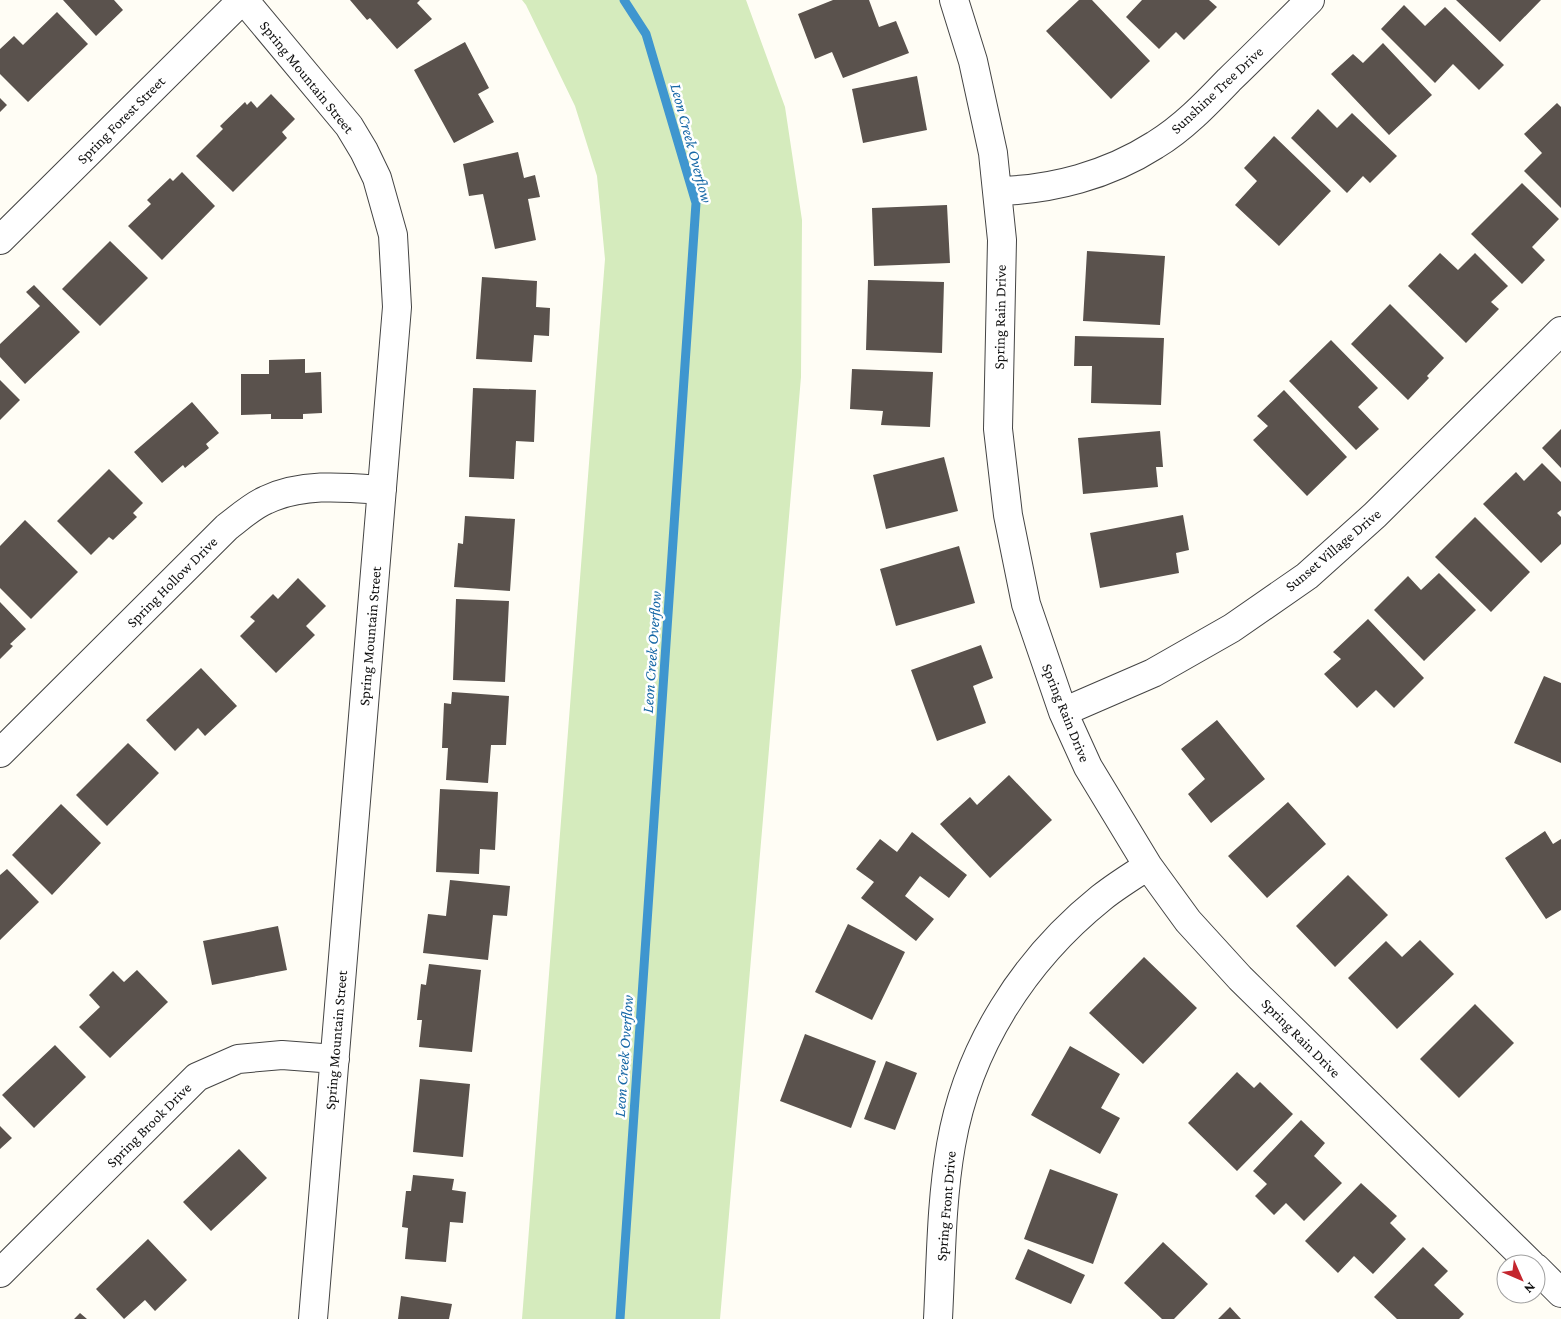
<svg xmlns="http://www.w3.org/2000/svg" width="1561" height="1319" font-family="'Crimson Pro',serif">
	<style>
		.green { fill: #d5ebbd }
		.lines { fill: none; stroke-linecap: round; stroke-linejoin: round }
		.stream { stroke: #3f96cf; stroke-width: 9 }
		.building { fill: #5a524d }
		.minor-casing { stroke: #444; stroke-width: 30 }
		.minor { stroke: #fff; stroke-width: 28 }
		.labels { text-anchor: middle; stroke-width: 5; stroke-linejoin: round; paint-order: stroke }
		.street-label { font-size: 15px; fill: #111; stroke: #fff }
		.water-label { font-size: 16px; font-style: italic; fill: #1768a6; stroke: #fff }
	</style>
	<rect width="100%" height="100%" fill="#fffdf5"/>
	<path class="green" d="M522 0H746L785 107 802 220 801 377 720 1319H522L605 259 597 176 575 106 526 5Z"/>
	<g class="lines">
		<path class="stream" d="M620 1319 696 203 646 34 624 0"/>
	</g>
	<path class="building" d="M63 0H114L123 10 96 36Z
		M350 0H420L417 3 432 19 397 49 370 18 367 20Z
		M833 0H869L879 27 896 21 909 53 843 78 832 52 815 59 798 14Z
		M1079 0H1092L1150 61 1111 99 1046 31Z
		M1142 0H1209L1217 7 1184 40 1176 32 1159 49 1126 17Z
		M1456 0H1541L1500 42Z
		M1404 5 1425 26 1445 7 1504 65 1479 90 1453 64 1435 83 1381 29Z
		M57 12 88 44 28 102 0 74V49L14 36 23 45Z
		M465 42 489 88 478 94 494 122 454 143 414 70Z
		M1383 43 1432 95 1389 135 1331 74 1353 54 1363 63Z
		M917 76 927 130 863 143 852 89Z
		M271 94 295 119 282 132 287 138 233 192 196 156 223 129 220 126 245 102 247 105 251 101 257 108Z
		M0 98 7 105 0 112Z
		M1557 103 1561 107V208L1524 171 1542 153 1524 134Z
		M1318 109 1337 128 1352 113 1397 156 1370 183 1363 176 1347 193 1291 138Z
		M1274 136 1331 191 1279 246 1235 205 1257 181 1244 168Z
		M518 152 524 178 535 175 540 197 528 199 536 240 495 249 483 194 469 196 463 164Z
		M182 172 215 206 162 260 128 226 151 204 147 200 170 178 173 181Z
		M1522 183 1559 219 1532 247 1545 260 1522 284 1471 234Z
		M947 205 950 263 874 266 872 208Z
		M110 241 148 278 100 326 62 289Z
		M1087 251 1165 256 1160 325 1083 321Z
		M1440 253 1458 270 1475 253 1508 286 1491 302 1499 309 1466 343 1408 286Z
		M482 277 537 281 536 307 550 308 549 336 534 335 532 362 476 359Z
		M868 280 944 282 942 353 866 350Z
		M34 285 80 332 25 384 0 357V344L40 306 26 292Z
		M1390 304 1444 358 1427 376 1429 378 1408 400 1351 344Z
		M1075 336 1164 338 1161 405 1091 403 1092 366H1074Z
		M1331 340 1378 388 1358 407 1379 429 1356 450 1289 381Z
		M305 359V373L321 372 322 413 303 414V419H271V414L241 415V374H269V360Z
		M852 369 933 372 930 427 881 425 883 411 850 409Z
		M0 380 20 400 0 420Z
		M473 388 536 390 534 442 516 441 514 479 469 477Z
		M1284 390 1347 457 1307 496 1253 440 1268 426 1257 416Z
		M192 402 219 433 206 444 209 448 185 468 183 465 162 483 134 452Z
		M1561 429V468L1542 448Z
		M1160 431 1163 467H1156L1158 487 1083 494 1078 438Z
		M944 457 958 511 886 529 873 475Z
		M1542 463 1561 482V510L1557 513 1561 517V544L1541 563 1483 504 1516 472 1524 481Z
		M109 469 143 503 133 513 137 517 113 540 109 537 91 555 57 521Z
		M1183 515 1189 550 1176 553 1179 573 1100 588 1090 533Z
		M465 516 515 519 510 591 454 587 458 543 463 544Z
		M1475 517 1530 572 1491 612 1435 557Z
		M25 520 78 572 31 619 0 588V546Z
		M959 546 975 603 896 626 880 569Z
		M1439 573 1476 610 1424 661 1374 610 1408 576 1421 590Z
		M298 578 326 606 306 626 315 635 276 673 240 636 255 621 250 617 273 594 278 599Z
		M456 599 509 601 505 682 453 680Z
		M0 602 26 629 10 644 13 646 0 659Z
		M1368 619 1424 678 1394 708 1376 690 1357 708 1324 674 1341 659 1333 652Z
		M981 645 993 678 973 686 986 723 937 741 911 670Z
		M201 668 237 706 205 736 198 728 175 751 146 720Z
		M1544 676 1561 683V763L1514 743Z
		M452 692 509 696 506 745H491L488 783 446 780 448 748H442L444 703 451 704Z
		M1217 720 1265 779 1211 823 1188 794 1205 779 1181 749Z
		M128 743 159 773 107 826 76 795Z
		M1009 775 1052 820 990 878 940 824 970 797 977 805Z
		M440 789 498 792 495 850 480 849 479 874 436 872Z
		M1288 802 1326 844 1267 898 1228 856Z
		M61 804 101 843 52 895 12 855Z
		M1545 831 1553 844 1561 839V910L1546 919 1505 858Z
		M912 832 967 875 949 898 920 876 905 896 934 919 916 941 861 898 874 882 856 869 880 839 897 852Z
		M7 869 39 902 0 940V875Z
		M1348 875 1388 915 1335 967 1296 926Z
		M450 880 510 886 507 916 493 915 488 960 423 953 428 914 446 916Z
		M848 924 905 952 872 1020 815 992Z
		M278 926 287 970 212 985 203 941Z
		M1420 940 1454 974 1397 1029 1348 978 1386 941 1402 957Z
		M1144 957 1197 1008 1143 1064 1089 1013Z
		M429 964 481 970 472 1052 419 1047 422 1020H417L421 984 426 985Z
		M137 970 168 1002 110 1058 79 1027 100 1007 89 995 113 971 124 982Z
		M1475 1004 1514 1043 1459 1098 1420 1059Z
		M805 1034 876 1061 851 1128 780 1101Z
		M55 1045 86 1077 34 1128 2 1095Z
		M1070 1046 1120 1074 1101 1108 1120 1118 1100 1154 1031 1115Z
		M886 1061 917 1073 895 1130 864 1119Z
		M1237 1072 1254 1088 1260 1082 1293 1114 1237 1171 1188 1123Z
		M420 1079 470 1084 463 1157 413 1152Z
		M1301 1120 1325 1143 1314 1156 1342 1183 1304 1221 1286 1203 1274 1215 1255 1196 1267 1184 1253 1171Z
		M0 1126 12 1138 0 1149Z
		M239 1149 267 1178 211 1231 183 1202Z
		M1050 1169 1118 1194 1093 1264 1024 1239Z
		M413 1175 454 1179 452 1190 466 1192 463 1223 450 1222 446 1262 405 1259 408 1228 402 1227 406 1191H411Z
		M1361 1183 1397 1216 1390 1223 1406 1239 1373 1274 1354 1256 1338 1273 1305 1241Z
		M148 1239 187 1280 155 1311 145 1300 124 1319 96 1289Z
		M1163 1242 1208 1284 1174 1319H1162L1124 1283Z
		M1423 1247 1448 1271 1434 1285 1464 1314 1459 1319H1397L1374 1297Z
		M1028 1249 1085 1275 1071 1304 1015 1279Z
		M401 1296 452 1304 449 1319H398Z
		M1230 1307 1241 1319H1218Z
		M80 1313 87 1319H74Z"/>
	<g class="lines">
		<g class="minor-casing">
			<path id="minor" d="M244 0 349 126 364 151 377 178 393 235 397 307 313 1319
				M954 0 973 61 993 153 1002 240 998 429 1008 515 1026 604 1063 712 1088 767 1148 866 1188 921 1240 978 1531 1264
				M997 191C1052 190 1108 175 1155 145 1183 128 1206 104 1229 80 1256 54 1283 27 1310 0
				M0 240 242 0
				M1063 712 1153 673 1232 628 1307 576 1375 515 1561 331
				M0 753 227 527C239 518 252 506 266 500 302 483 343 487 382 490
				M1536 1268 1561 1293
				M0 1273 197 1077 238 1059 282 1055 335 1059
				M938 1319C941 1261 941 1202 951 1145 968 1047 1024 960 1101 898 1116 886 1132 876 1148 866"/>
		</g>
		<use href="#minor" class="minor"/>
	</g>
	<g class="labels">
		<g class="street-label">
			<text transform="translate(307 77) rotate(51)" y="5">Spring Mountain Street</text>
			<text transform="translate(1217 90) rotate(-43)" y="5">Sunshine Tree Drive</text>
			<text transform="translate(121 120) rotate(-45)" y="5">Spring Forest Street</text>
			<text transform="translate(1000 317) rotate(-89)" y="5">Spring Rain Drive</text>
			<text transform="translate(1333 550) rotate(-40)" y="5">Sunset Village Drive</text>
			<text transform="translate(172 582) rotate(-45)" y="5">Spring Hollow Drive</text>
			<text transform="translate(370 636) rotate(-85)" y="5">Spring Mountain Street</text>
			<text transform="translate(1066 713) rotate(68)" y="5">Spring Rain Drive</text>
			<text transform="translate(1301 1038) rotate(45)" y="5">Spring Rain Drive</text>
			<text transform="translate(336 1040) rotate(-85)" y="5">Spring Mountain Street</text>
			<text transform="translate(149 1125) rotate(-45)" y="5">Spring Brook Drive</text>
			<text transform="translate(946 1206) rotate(-85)" y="5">Spring Front Drive</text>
		</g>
		<g class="water-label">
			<text transform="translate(692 143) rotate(75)" y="6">Leon Creek Overflow</text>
			<text transform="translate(651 652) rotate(-86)" y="6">Leon Creek Overflow</text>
			<text transform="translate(623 1056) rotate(-86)" y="6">Leon Creek Overflow</text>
		</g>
	</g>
	<g transform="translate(1521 1279) rotate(135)"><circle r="24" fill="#ffffff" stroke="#a0a0a0"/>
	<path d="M0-4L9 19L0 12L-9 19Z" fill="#c4262e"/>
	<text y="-8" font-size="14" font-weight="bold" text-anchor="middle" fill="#111111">N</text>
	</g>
</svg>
